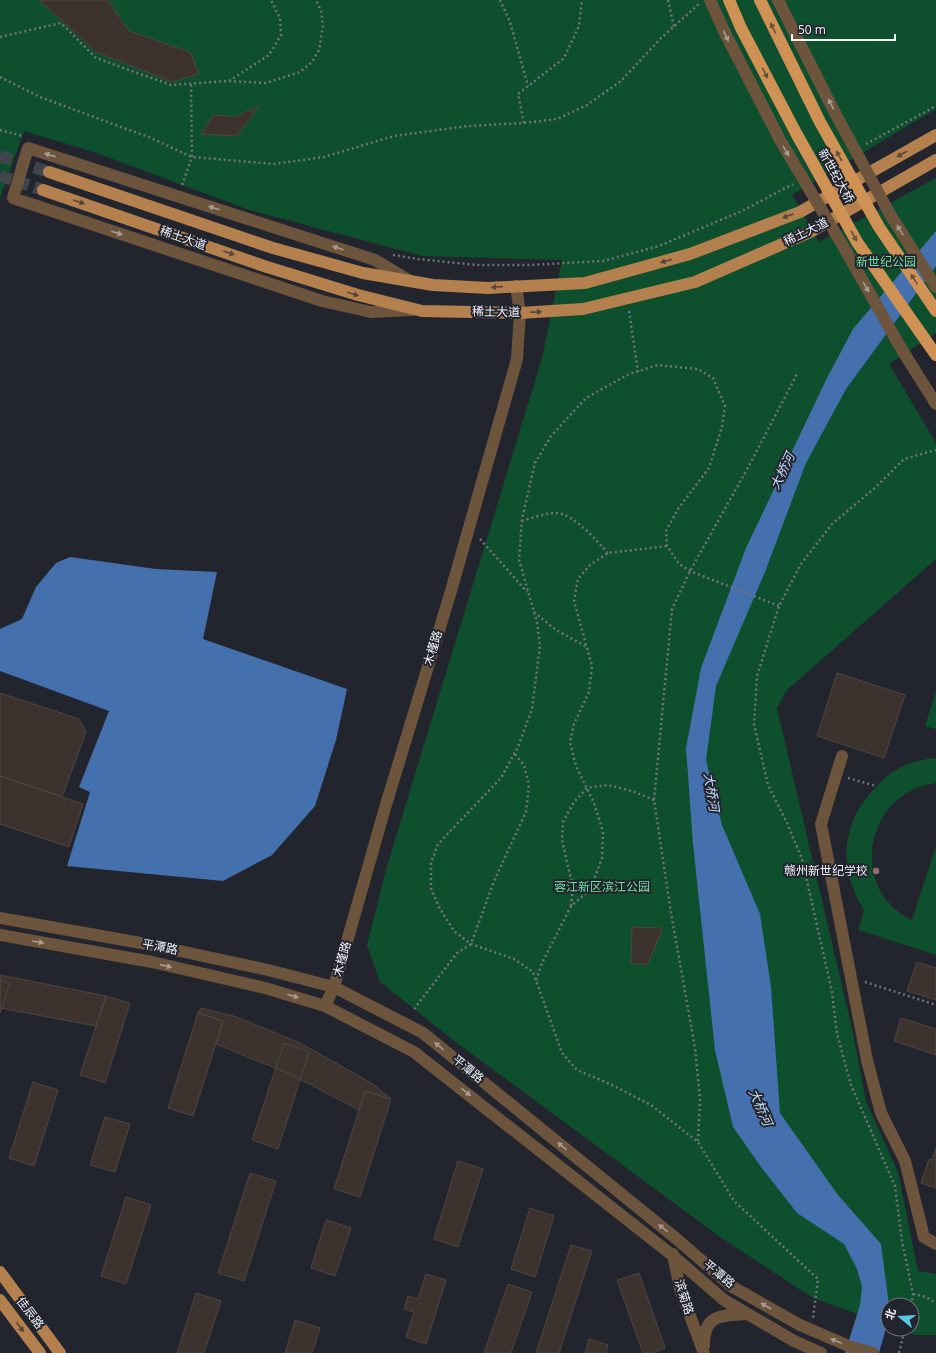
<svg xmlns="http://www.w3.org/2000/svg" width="936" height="1353" font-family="'Open Sans','Noto Sans SC',sans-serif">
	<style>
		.green { fill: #0e4f2e }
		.water { fill: #4471ae }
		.building { fill: #3d332e; stroke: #504641 }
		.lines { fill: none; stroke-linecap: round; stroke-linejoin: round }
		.major-tunnel { stroke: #42444c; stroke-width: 12; stroke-dasharray: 12 6; stroke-linecap: butt }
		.path { stroke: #72747c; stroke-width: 2.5; stroke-dasharray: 2 3; stroke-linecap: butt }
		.minor { stroke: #6d543c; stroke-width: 12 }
		.major { stroke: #b4814e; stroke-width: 12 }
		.minor-bridge { stroke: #6d543c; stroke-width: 12 }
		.highway-bridge { stroke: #d09254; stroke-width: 12 }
		.oneway { fill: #68513d }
		.oneway2 { fill: #a89c91 }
		.oneway3 { fill: #564539 }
		.education-dot { fill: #8d6e63; stroke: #23252e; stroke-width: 1.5 }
		.labels { text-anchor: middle; stroke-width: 4; stroke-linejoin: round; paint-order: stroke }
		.street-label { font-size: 12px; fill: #f1f3f9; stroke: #23252e }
		.park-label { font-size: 12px; fill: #70df9e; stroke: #23252e }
		.poi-label { font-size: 12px; fill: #f1f3f9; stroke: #23252e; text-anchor: end }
		.water-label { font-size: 13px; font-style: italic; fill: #c2dbfe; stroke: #23252e }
	</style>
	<rect width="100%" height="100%" fill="#23252e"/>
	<path class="green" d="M0 0H936V109L792 195 819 242 936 178V333L889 364 936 443V559L787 690 777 708 853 1033 866 1102 898 1172 918 1271 936 1274V1335H915L899 1329H912V1305H888V1325L813 1298 720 1237 457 1043 380 982 367 945 387 866 542 358 562 260 422 256 249 210 94 152 24 131 0 198Z
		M936 691V729L925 726Z
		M936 758V783C865 792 847 889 912 920L936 846V955L858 930 864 910C839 870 840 827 872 791 881 780 893 770 906 765 915 761 926 759 936 758Z"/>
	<path class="water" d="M936 231V266L846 389 806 463 765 572 716 686 706 760 722 825 760 914 771 987 780 1113 838 1195 881 1244 889 1305H888V1321L879 1353H845L860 1305 862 1287 857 1269 844 1244 797 1213 761 1167 733 1127 715 1050 693 844 686 748 701 668 746 548 826 380 853 329Z
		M70 557 156 569 217 572 203 639 347 689 336 740 315 806 272 855 223 881 67 866 90 792 79 787 109 711 0 671V629L22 619 36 587 56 563Z"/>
	<path class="building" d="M39 0H108L129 31 190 52 199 74 172 82 96 52Z
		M259 106 237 136 201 134 213 115 235 117Z
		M837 673 905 695 884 758 817 736Z
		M0 693 79 719 86 732 62 797 0 776Z
		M0 776 83 804 69 847 0 824Z
		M632 927 663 928 647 965 631 963Z
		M917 962 936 968V1000L907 991Z
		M0 975 106 996 96 1026 0 1008Z
		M0 980 10 983 0 1013Z
		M106 996 130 1003 105 1083 80 1075Z
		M201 1008 234 1016 300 1043 373 1084 391 1099 365 1091 359 1110 290 1074 216 1044 223 1021 198 1013Z
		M198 1013 223 1021 193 1116 168 1108Z
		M901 1018 936 1029V1055L894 1041Z
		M284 1043 309 1052 278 1149 252 1140Z
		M33 1082 58 1090 34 1166 9 1158Z
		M365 1091 391 1099 360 1197 334 1189Z
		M105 1117 130 1124 115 1172 90 1165Z
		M936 1148V1188L921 1183 929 1159 932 1160Z
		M458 1161 483 1169 458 1247 434 1239Z
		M250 1173 276 1181 244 1281 218 1273Z
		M126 1197 151 1205 126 1284 101 1276Z
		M530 1208 554 1216 535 1277 511 1269Z
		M326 1220 351 1228 335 1276 311 1268Z
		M571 1245 592 1251 559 1353H536Z
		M639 1273 665 1348 652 1353H643L617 1280Z
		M426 1274 446 1280 426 1344 406 1337 414 1312 404 1309 408 1296 418 1299Z
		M508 1284 532 1292 511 1353H484Z
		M196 1293 221 1301 204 1353H177Z
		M295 1320 320 1328 312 1353H285Z
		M589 1339 608 1345 606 1353H585Z"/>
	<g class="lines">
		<path class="major-tunnel" d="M0 156 49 172
			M0 176 43 190"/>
		<path class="path" d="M500 0 510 22 528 86
			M668 0 674 27
			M0 37 61 23 96 58 171 85 228 81 266 83 300 72 312 62 319 50 323 26 321 11 316 0
			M0 77 40 97 151 138 192 157 274 164 324 157 394 136 468 126 524 123 557 119 587 105 621 81 661 38 699 4
			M229 81 269 55 281 35 280 18 271 0
			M524 123 518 94 564 58 579 26 582 0
			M0 130 23 136
			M866 144 936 106
			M182 185 192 157 191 83
			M393 255 418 259 478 265H530L603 261 659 246 742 211 793 184
			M629 311 638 372
			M522 521C532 518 545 513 556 513 574 514 596 540 608 553
			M480 539 527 592
			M779 606 690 571 679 564 667 546 666 531 678 509 709 468 722 427 725 406 713 378 698 369 658 365 629 374 586 398 551 436 535 463 522 519 519 560 537 622 540 646 532 709 518 747 501 778 438 844 431 863V888L439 907 454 931 471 944 514 959 533 972 562 1053 577 1070 610 1084 651 1105 698 1142 734 1201 818 1279 813 1318
			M534 612 556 630 587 647
			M848 778 876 786
			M571 906 573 888 562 840 563 822 574 802 587 788 608 785 632 791 654 800
			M536 980 543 961 571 906 590 890 602 858 603 832 594 803 576 766 570 742 574 724 589 692 592 666 574 601 578 579 590 565 608 553 667 546
			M865 982 936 1005
			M414 1009 457 953 471 944 494 881 526 812 529 785 524 765 514 753
			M698 1141 700 1099 695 1048 671 913 654 800 672 609 690 571 750 464 797 374
			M913 1294 926 1297 936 1303
			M911 1305 913 1294 902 1241 895 1186 851 1085 837 1034 832 992 802 859 787 823 768 785 754 724 757 676 779 606 801 564 832 524 876 487 904 459 936 450
			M899 1353 905 1329"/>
		<path class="minor" d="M410 281 375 260 28 148 13 198 322 301 371 312 413 310
			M842 756 821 824 867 1060 881 1113 905 1161 924 1237 936 1244
			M0 918 152 945 268 970 334 987 423 1033 678 1240 731 1286 800 1325
			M0 935 152 962 265 988 325 1006 414 1052 672 1255 724 1300 794 1341
			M325 1006 334 987 385 808 451 591 517 359 520 313 516 286
			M673 1254 680 1289 704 1353
			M704 1346C703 1314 722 1315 748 1314"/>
		<path class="major" d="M49 172 273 248 363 273 433 285 488 288 585 283 690 254 800 212 936 135
			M43 190 267 267 358 295 422 311 520 313 583 309 695 282 810 232 936 160
			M0 1272 60 1353
			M0 1300 40 1353"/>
		<path class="minor-bridge" d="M710 0 725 33 780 140 843 246 902 350 936 404
			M778 0 835 113 891 216 936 287
			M800 1325 851 1347 873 1353
			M794 1341 821 1353"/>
		<path class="highway-bridge" d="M729 0 741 28 796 133 857 242 936 355
			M760 0 820 122 879 227 936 311"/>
	</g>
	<defs><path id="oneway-solid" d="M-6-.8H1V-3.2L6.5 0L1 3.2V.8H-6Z"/></defs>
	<g class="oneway">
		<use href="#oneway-solid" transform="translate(773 28) rotate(-116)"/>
		<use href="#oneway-solid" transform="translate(765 73) rotate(62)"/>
		<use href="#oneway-solid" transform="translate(839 156) rotate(-119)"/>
		<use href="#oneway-solid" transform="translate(854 236) rotate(61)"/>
		<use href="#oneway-solid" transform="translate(914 279) rotate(-124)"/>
	</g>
	<g class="oneway2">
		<use href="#oneway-solid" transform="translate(726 36) rotate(64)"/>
		<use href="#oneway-solid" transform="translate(831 104) rotate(-117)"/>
		<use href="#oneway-solid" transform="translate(786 151) rotate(59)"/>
		<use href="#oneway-solid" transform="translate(50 155) rotate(-162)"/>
		<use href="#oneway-solid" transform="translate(214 208) rotate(-162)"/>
		<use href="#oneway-solid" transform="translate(900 230) rotate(-122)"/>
		<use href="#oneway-solid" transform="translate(117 233) rotate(18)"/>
		<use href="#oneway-solid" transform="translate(338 248) rotate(-162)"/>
		<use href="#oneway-solid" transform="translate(866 287) rotate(60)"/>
		<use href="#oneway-solid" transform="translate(38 942) rotate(10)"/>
		<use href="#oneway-solid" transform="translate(166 966) rotate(13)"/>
		<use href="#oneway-solid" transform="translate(293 996) rotate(17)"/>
		<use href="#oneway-solid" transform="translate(439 1046) rotate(-141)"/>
		<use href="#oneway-solid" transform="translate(466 1092) rotate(38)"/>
		<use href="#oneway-solid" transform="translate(562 1146) rotate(-141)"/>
		<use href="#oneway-solid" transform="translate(663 1228) rotate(-141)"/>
		<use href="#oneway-solid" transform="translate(766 1306) rotate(-150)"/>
		<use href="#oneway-solid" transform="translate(836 1341) rotate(-157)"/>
	</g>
	<g class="oneway3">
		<use href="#oneway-solid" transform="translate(902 154) rotate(151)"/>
		<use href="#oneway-solid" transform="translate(79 202) rotate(19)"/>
		<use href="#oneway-solid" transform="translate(788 216) rotate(159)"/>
		<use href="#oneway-solid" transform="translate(229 253) rotate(19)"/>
		<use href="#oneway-solid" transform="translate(666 261) rotate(165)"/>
		<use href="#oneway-solid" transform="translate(497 287) rotate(176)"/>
		<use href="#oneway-solid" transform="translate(353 294) rotate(17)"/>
		<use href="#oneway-solid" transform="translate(536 312) rotate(-3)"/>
		<use href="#oneway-solid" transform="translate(20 1327) rotate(53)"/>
	</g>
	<circle class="education-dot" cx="876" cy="871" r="4"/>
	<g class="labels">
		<g class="street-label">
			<text transform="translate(836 176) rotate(61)" y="4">新世纪大桥</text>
			<text transform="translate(806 232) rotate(-26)" y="4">稀土大道</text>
			<text transform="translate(183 238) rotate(19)" y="4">稀土大道</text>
			<text transform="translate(496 312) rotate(1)" y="4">稀土大道</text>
			<text transform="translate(433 648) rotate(-73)" y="4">木槿路</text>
			<text transform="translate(160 947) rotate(11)" y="4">平潭路</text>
			<text transform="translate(342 959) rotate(-74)" y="4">木槿路</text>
			<text transform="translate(468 1069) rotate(39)" y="4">平潭路</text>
			<text transform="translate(719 1274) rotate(39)" y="4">平潭路</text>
			<text transform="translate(684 1297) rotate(72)" y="4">滨菊路</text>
			<text transform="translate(30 1313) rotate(53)" y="4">佳辰路</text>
		</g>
		<g class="park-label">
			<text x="886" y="266">新世纪公园</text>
			<text x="602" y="891">蓉江新区滨江公园</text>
		</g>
		<g class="poi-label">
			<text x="868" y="875">赣州新世纪学校</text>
		</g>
		<g class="water-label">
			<text transform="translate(782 471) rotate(-64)" y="5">大桥河</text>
			<text transform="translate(712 792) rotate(81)" y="5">大桥河</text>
			<text transform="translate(761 1107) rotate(66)" y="5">大桥河</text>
		</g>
	</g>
	<g transform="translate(900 1317) rotate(288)"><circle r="19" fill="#23252e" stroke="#75777f"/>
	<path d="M0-3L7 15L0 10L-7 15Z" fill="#5ac8e6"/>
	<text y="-6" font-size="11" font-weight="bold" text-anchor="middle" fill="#f1f3f9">北</text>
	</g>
	<path d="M792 34v6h103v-6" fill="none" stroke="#f1f3f9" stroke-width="2"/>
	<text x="798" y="34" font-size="12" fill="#f1f3f9" stroke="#23252e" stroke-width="3" paint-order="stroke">50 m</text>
</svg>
